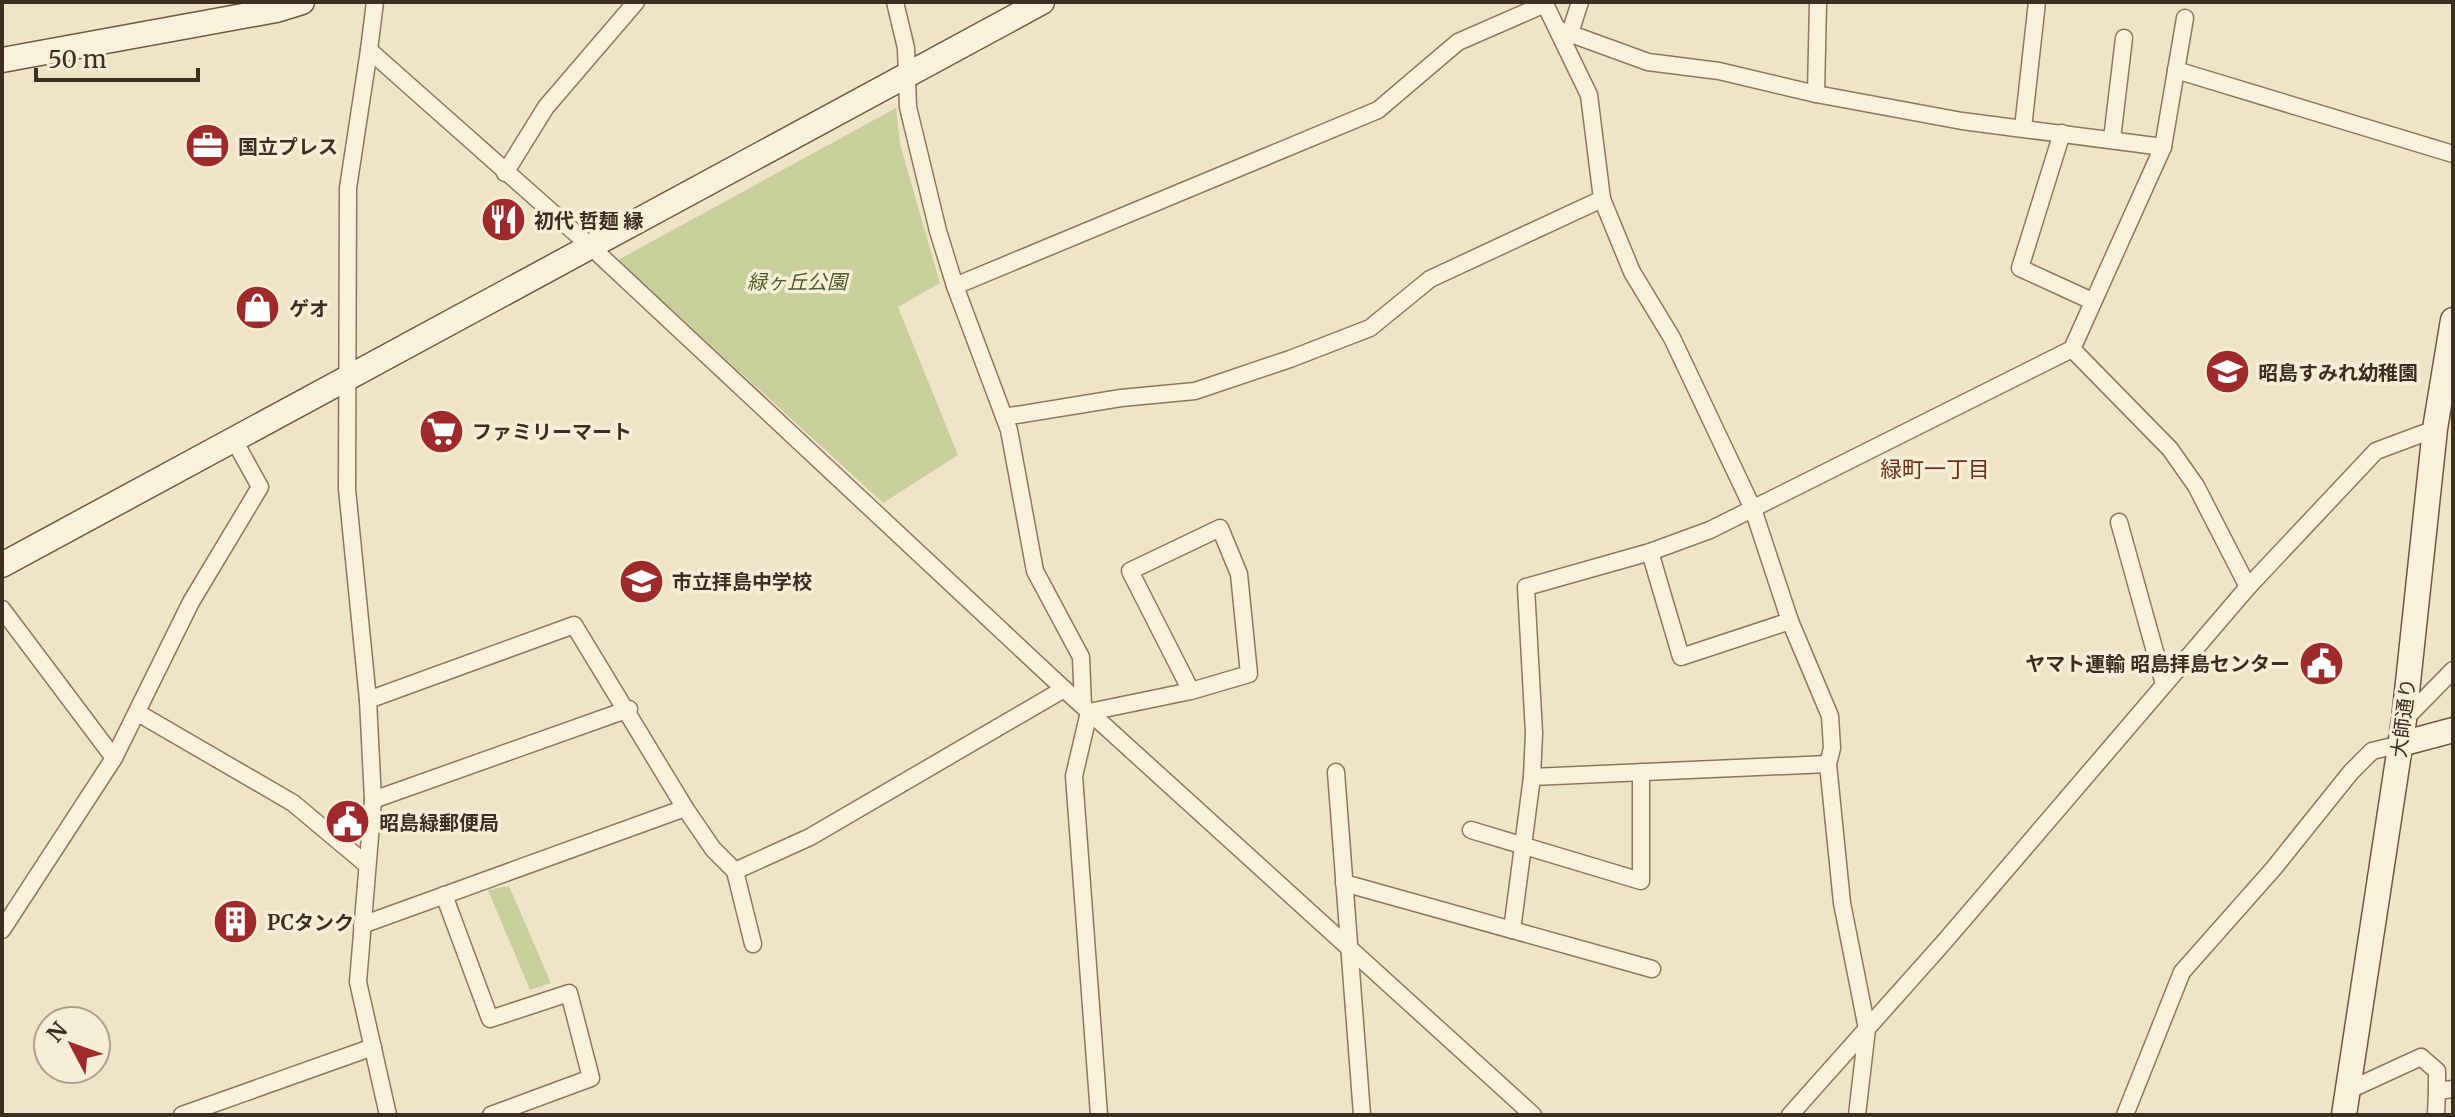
<svg xmlns="http://www.w3.org/2000/svg" width="2455" height="1117" font-family="Merriweather,'Noto Sans JP',serif">
  <style>
    .green { fill: #c9cf9b }
    .lines { fill: none; stroke-linecap: round; stroke-linejoin: round }
    .street-casing { stroke: #8d765c; stroke-width: 19 }
    .secondary-casing { stroke: #6f573f; stroke-width: 27 }
    .street { stroke: #faf1dc; stroke-width: 16 }
    .secondary { stroke: #faf1dc; stroke-width: 24 }
    .labels { text-anchor: middle; dominant-baseline: central; stroke-width: 7; stroke-linejoin: round; paint-order: stroke }
    .poi-label { font-size: 20px; font-weight: bold; fill: #3d2e20; stroke: #f7eed8; text-anchor: start }
    .park-label { font-size: 20px; font-style: italic; fill: #4d5a26; stroke: #f7eed8 }
    .street-label { font-size: 20px; fill: #3d2e20; stroke: #f7eed8 }
    .neighbourhood-label { font-size: 22px; fill: #6b2e1e; stroke: #f7eed8 }
  </style>
  <rect width="100%" height="100%" fill="#f0e4c8"/>
  <g class="green">
    <path d="M896 108 900 144 940 283 898 307 958 455 883 503 618 260Z"/>
    <path d="M509 886 551 983 530 990 488 890Z"/>
  </g>
  <g class="lines">
    <defs>
      <g id="street">
        <path d="M375 2 369 50 590 246 1064 689 1533 1115"/>
        <path d="M895 2 906 48 908 107 938 231 955 286 1009 430 1035 571 1081 657 1083 706"/>
        <path d="M1544 2 1589 95 1602 199 1632 272 1672 338 1753 509 1790 621 1830 716 1832 748 1828 764 1842 903 1867 1029 1857 1115"/>
        <path d="M1560 30 1648 62 1719 71 1816 94 1962 121 2163 147"/>
        <path d="M1570 33 1580 2"/>
        <path d="M369 50 348 188 347 489 368 700 373 800 358 982 388 1115"/>
        <path d="M2176 70 2453 154"/>
        <path d="M1816 94 1818 2"/>
        <path d="M2023 128 2037 2"/>
        <path d="M2062 133 2020 268 2092 301"/>
        <path d="M2112 139 2124 38"/>
        <path d="M505 173 546 107 636 2"/>
        <path d="M955 286 1378 110 1458 42 1545 4"/>
        <path d="M2072 349 2170 449 2196 486 2248 587"/>
        <path d="M1004 417 1121 398 1195 391 1290 359 1370 328 1430 279 1602 199"/>
        <path d="M2119 522 2164 684"/>
        <path d="M1650 552 1681 657 1790 621"/>
        <path d="M2 609 114 758"/>
        <path d="M368 700 574 625 685 808 713 849 735 871 753 944"/>
        <path d="M1089 712 1191 691 1249 674 1239 574 1220 528 1130 571 1191 691"/>
        <path d="M1089 712 1074 776 1099 1115"/>
        <path d="M138 713 293 803 367 865"/>
        <path d="M2404 720 2453 670"/>
        <path d="M1336 772 1362 1115"/>
        <path d="M1532 777 1828 764"/>
        <path d="M373 800 629 709"/>
        <path d="M1471 830 1641 881V772"/>
        <path d="M735 871 810 837 1064 689"/>
        <path d="M1344 883 1652 969"/>
        <path d="M444 895 490 1019 569 993 591 1078 491 1115"/>
        <path d="M362 925 685 808"/>
        <path d="M2 930 114 758 191 602 260 487 234 440"/>
        <path d="M1512 930 1532 777 1534 733 1526 587 1650 552 1710 530 2072 349 2163 147 2185 18"/>
        <path d="M2347 1091 2421 1057 2437 1071V1091L2453 1089"/>
        <path d="M182 1115 373 1047"/>
        <path d="M1790 1115 1945 941 2248 587 2376 451 2435 429"/>
        <path d="M2125 1115 2182 972 2274 868 2351 772 2372 751 2401 744"/>
        <path d="M2436 1115 2437 1091"/>
      </g>
      <g id="secondary">
        <path d="M2 60 276 10 302 2"/>
        <path d="M2 565 1042 2"/>
        <path d="M2401 744 2453 730"/>
        <path d="M2344 1115 2404 720 2435 429 2453 320"/>
      </g>
    </defs>
    <use href="#street" class="street-casing"/>
    <use href="#secondary" class="secondary-casing"/>
    <use href="#street" class="street"/>
    <use href="#secondary" class="secondary"/>
  </g>
  <defs>
    <symbol id="office-disc" viewBox="-11 -11 22 22"><circle r="9.5" fill="#9e2a2b" stroke="#f7eed8"/><path d="M-6-3h4V-5.5h4V-3h4V5H-6ZM-1-4.5V-3h2v-1.5ZM-6 0V1H6V0Z" fill="#fff"/></symbol>
    <symbol id="restaurant-disc" viewBox="-11 -11 22 22"><circle r="9.5" fill="#9e2a2b" stroke="#f7eed8"/><path d="M-5-6h1v4h1v-4h1v4h1v-4h1v5L-1.5 .5V6h-2V.5L-5-1ZM5-6V6H3V1.5H1.5Q1.5-4 5-6Z" fill="#fff"/></symbol>
    <symbol id="shop-disc" viewBox="-11 -11 22 22"><circle r="9.5" fill="#9e2a2b" stroke="#f7eed8"/><path d="M-5-2.5h2.3a2.7 3.5 0 0 1 5.4 0H5L5.5 6h-11ZM-1.5-2.5h3a1.5 2.3 0 0 0-3 0Z" fill="#fff"/></symbol>
    <symbol id="school-disc" viewBox="-11 -11 22 22"><circle r="9.5" fill="#9e2a2b" stroke="#f7eed8"/><path d="M0-5L7-2L0 1L-7-2ZM-4 1L0 2.5L4 1V4Q0 6-4 4Z" fill="#fff"/></symbol>
    <symbol id="supermarket-disc" viewBox="-11 -11 22 22"><circle r="9.5" fill="#9e2a2b" stroke="#f7eed8"/><path d="M-6-5.5h2.5l.6 2H6L4.5 2H-2.5L-4.4-4H-6ZM-1.5 3.2a1.3 1.3 0 1 0 .1 0ZM3 3.2a1.3 1.3 0 1 0 .1 0Z" fill="#fff"/></symbol>
    <symbol id="civic-disc" viewBox="-11 -11 22 22"><circle r="9.5" fill="#9e2a2b" stroke="#f7eed8"/><path d="M-.6-6.5H3V-4.5H.6V-3L4-1V1h2V6H-6V1h2V-1L-.6-3ZM-1.2 2.5V6h2.4V2.5Z" fill="#fff"/></symbol>
    <symbol id="building-disc" viewBox="-11 -11 22 22"><circle r="9.5" fill="#9e2a2b" stroke="#f7eed8"/><path d="M-4-6H4V6H1V3H-1V6H-4ZM-2.5-4.3h1.7v1.8h-1.7ZM.8-4.3h1.7v1.8H.8ZM-2.5-1h1.7V.8h-1.7ZM.8-1h1.7V.8H.8Z" fill="#fff"/></symbol>
  </defs>
  <g fill-rule="evenodd">
    <use href="#office-disc" x="182" y="120" width="51" height="51"/>
    <use href="#restaurant-disc" x="478" y="194" width="51" height="51"/>
    <use href="#shop-disc" x="232" y="282" width="51" height="51"/>
    <use href="#school-disc" x="2202" y="346" width="51" height="51"/>
    <use href="#supermarket-disc" x="416" y="406" width="51" height="51"/>
    <use href="#school-disc" x="616" y="556" width="51" height="51"/>
    <use href="#civic-disc" x="2296" y="638" width="51" height="51"/>
    <use href="#civic-disc" x="322" y="796" width="51" height="51"/>
    <use href="#building-disc" x="210" y="896" width="51" height="51"/>
  </g>
  <g class="labels">
    <g class="poi-label">
      <text x="238" y="146">国立プレス</text>
      <text x="534" y="220">初代 哲麺 縁</text>
      <text x="289" y="308">ゲオ</text>
      <text x="2258" y="372">昭島すみれ幼稚園</text>
      <text x="472" y="431">ファミリーマート</text>
      <text x="672" y="581">市立拝島中学校</text>
      <text x="2290" y="663" text-anchor="end">ヤマト運輸 昭島拝島センター</text>
      <text x="379" y="822">昭島緑郵便局</text>
      <text x="267" y="922">PCタンク</text>
    </g>
    <g class="park-label">
      <text x="797" y="281">緑ヶ丘公園</text>
    </g>
    <g class="street-label">
      <text transform="translate(2403 718) rotate(-83)">大師通り</text>
    </g>
    <g class="neighbourhood-label">
      <text x="1935" y="469">緑町一丁目</text>
    </g>
  </g>
  <rect width="2455" height="1117" fill="none" stroke="#3d2e20" stroke-width="8"/>
  <g transform="translate(72 1045) rotate(311)"><circle r="38" fill="#f7eed8" stroke="#ada18e" stroke-width="2"/>
  <path d="M0-6L14 30L0 20L-14 30Z" fill="#9e2a2b"/>
  <text y="-12" font-size="22" font-weight="bold" text-anchor="middle" fill="#3d2e20">N</text>
  </g>
  <path d="M36 68v12h162v-12" fill="none" stroke="#3d2e20" stroke-width="4"/>
  <text x="48" y="68" font-size="24" fill="#3d2e20" stroke="#f7eed8" stroke-width="6" paint-order="stroke">50 m</text>
</svg>
